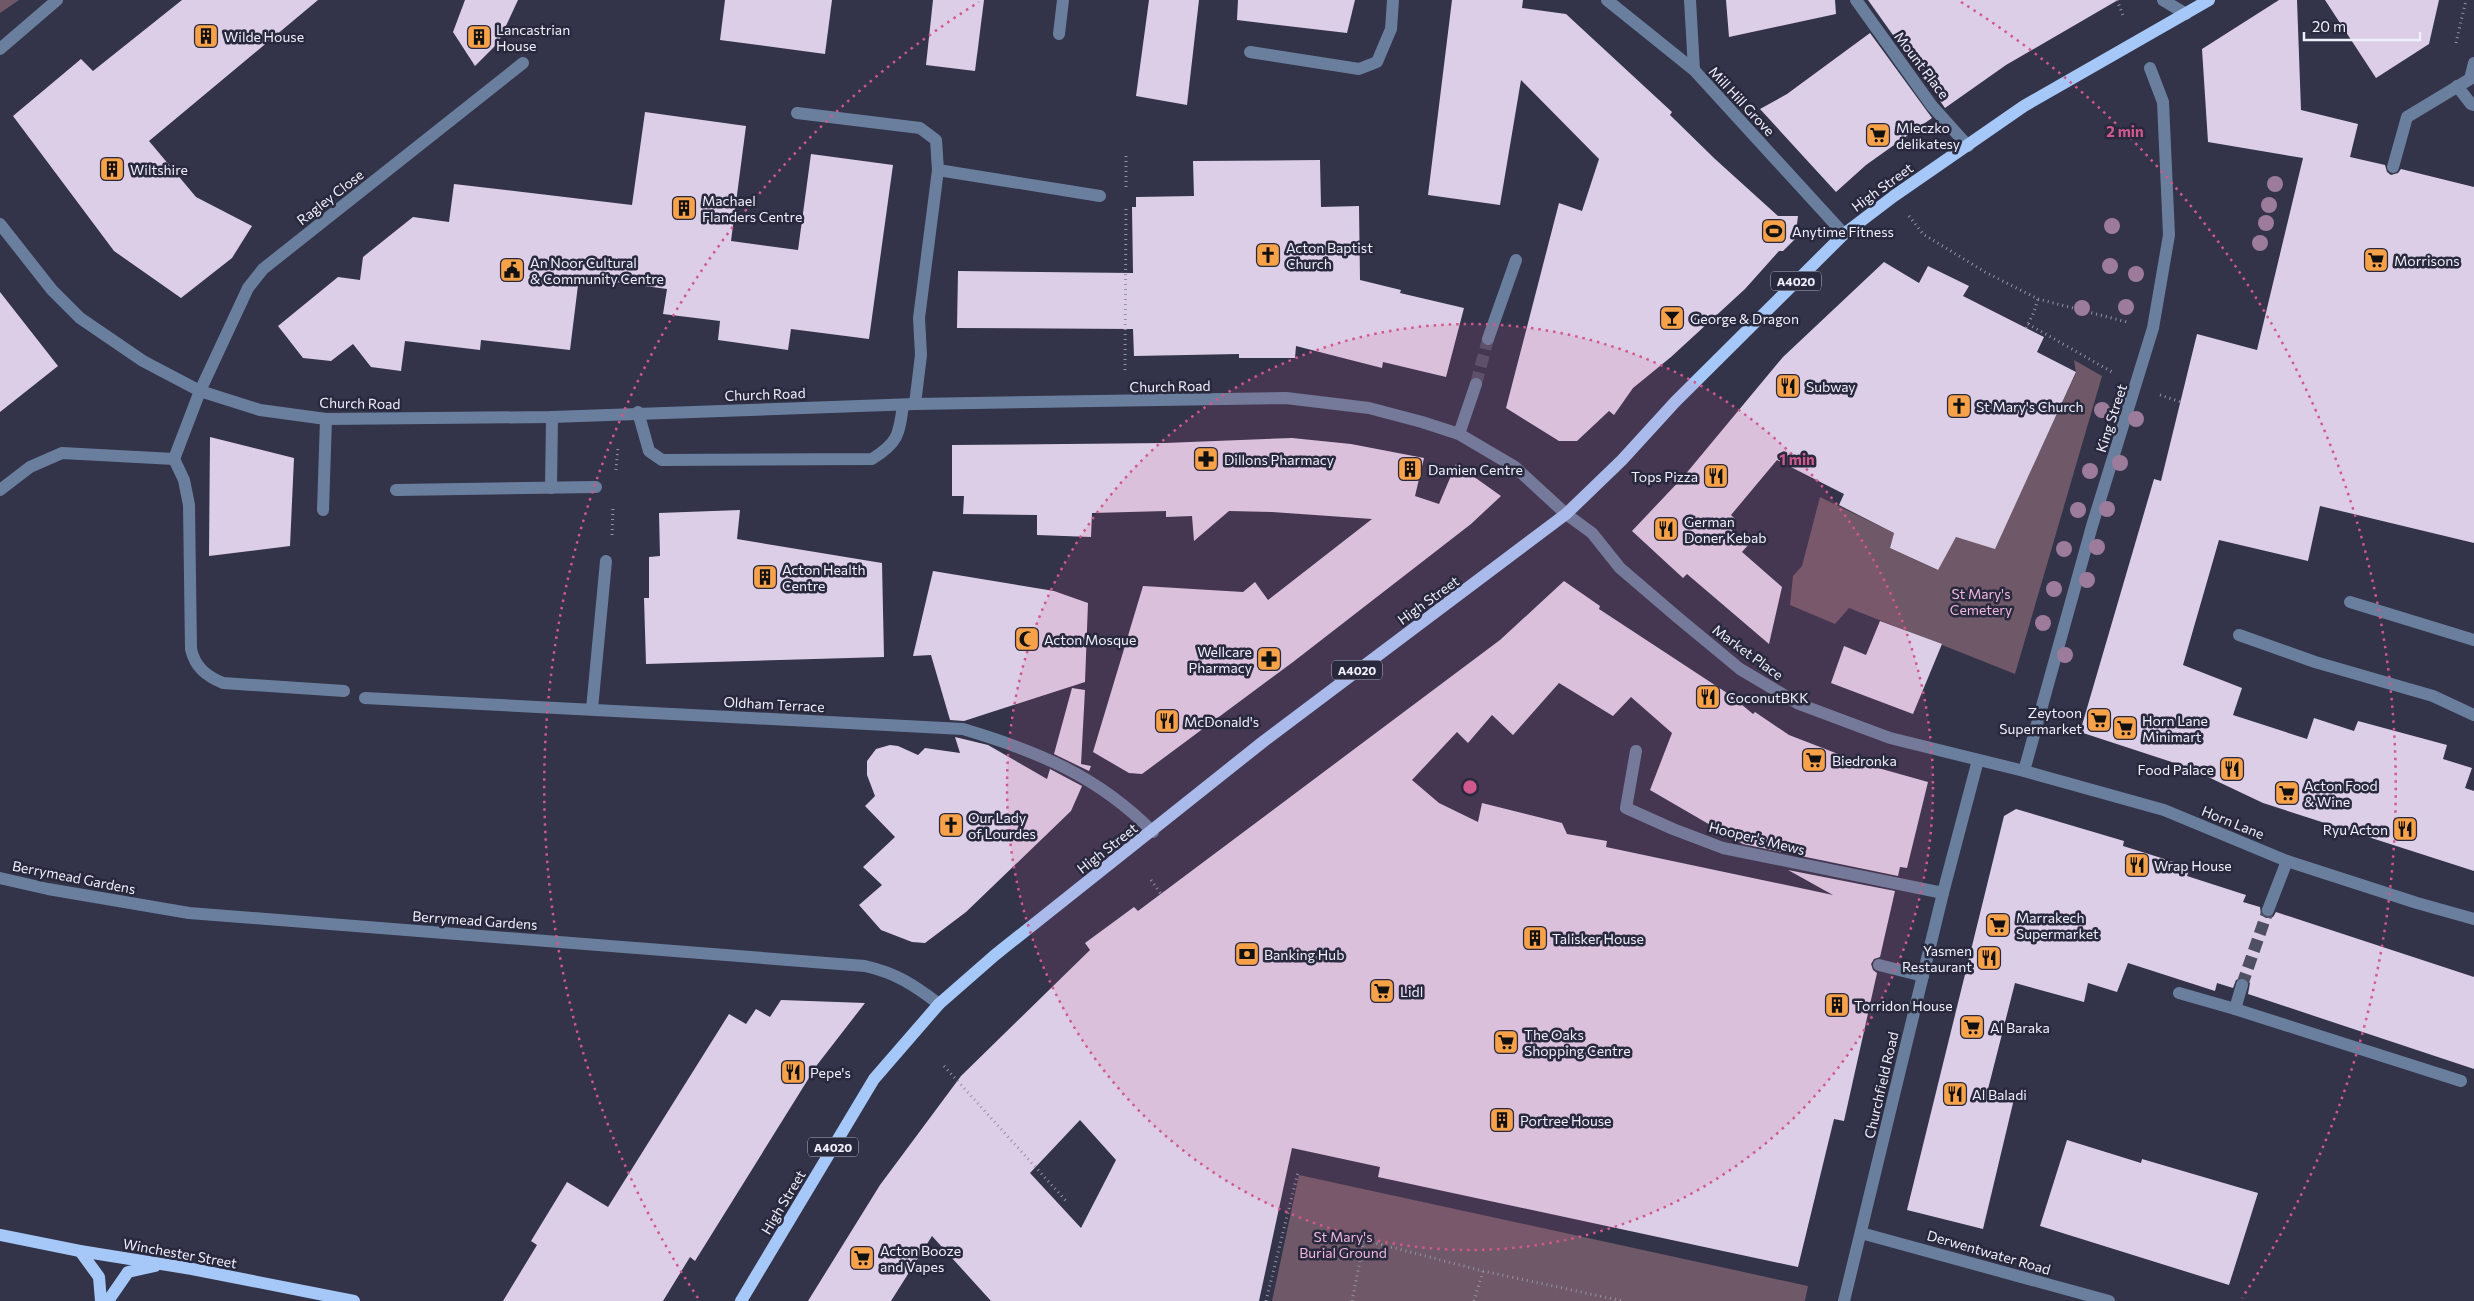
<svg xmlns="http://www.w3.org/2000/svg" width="2474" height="1301" font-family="Commissioner,sans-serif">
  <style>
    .green { fill: #6f5867 }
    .building { fill: #ddcee7; fill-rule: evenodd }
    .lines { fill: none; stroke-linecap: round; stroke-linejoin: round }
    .minor-tunnel { stroke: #4f4f64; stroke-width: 12; stroke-dasharray: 12 6; stroke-linecap: butt }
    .path { stroke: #9393a5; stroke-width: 3; stroke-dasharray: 1 4; stroke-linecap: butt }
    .minor { stroke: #6a7f9d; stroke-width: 12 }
    .major { stroke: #a5c8f8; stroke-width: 12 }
    .tree { fill: #9d7c9b }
    .ring { fill: none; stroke: #d0588c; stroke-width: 2.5; stroke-dasharray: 2.5 5 }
    .labels { text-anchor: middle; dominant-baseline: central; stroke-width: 5; stroke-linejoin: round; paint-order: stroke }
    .shield { fill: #29293e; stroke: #b4b4c4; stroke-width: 1 }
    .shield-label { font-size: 12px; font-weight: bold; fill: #efeffd }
    .poi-label { font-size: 14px; fill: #efeffd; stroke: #29293e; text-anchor: start }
    .street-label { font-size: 14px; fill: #efeffd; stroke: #29293e }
    .park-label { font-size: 14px; fill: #f3b7de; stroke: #29293e }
    .centre { fill: #d0588c; stroke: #29293e; stroke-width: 2.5 }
    .ring-label { font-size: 15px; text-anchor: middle; font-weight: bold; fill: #d0588c; stroke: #29293e; stroke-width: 5; stroke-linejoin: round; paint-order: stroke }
  </style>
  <rect width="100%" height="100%" fill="#333349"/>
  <g class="green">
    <path d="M0 0H19L0 13Z"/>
    <path d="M2074 360 2102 376 2015 674 1849 608 1835 624 1790 605 1793 576 1802 566 1820 497 1894 533 1890 548 1937 570 1956 537 1995 548 2076 373Z"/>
    <path d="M1299 1175 1808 1286 1805 1301H1272Z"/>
  </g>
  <g class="building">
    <path d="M182 0H318L149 141 196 197 252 226 232 258 181 298 114 251 13 116 81 59 93 71Z"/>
    <path d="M465 0H518L498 43 475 66 453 32Z"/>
    <path d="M725 0H832L825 54 720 40Z"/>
    <path d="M933 0H984L975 71 926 65Z"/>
    <path d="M1149 0H1199L1187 105 1136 96Z"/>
    <path d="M1238 0H1355L1347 33 1237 20Z"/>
    <path d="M1452 0H1523L1522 8 1566 14 1672 112 1670 115 1715 159 1778 216H1798L1795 239 1783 251H1779L1745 289 1671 357 1633 388 1614 415 1609 411 1577 441H1559L1506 408 1559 203 1582 211 1599 159 1521 80 1500 205 1428 195Z"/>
    <path d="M1726 0H1835L1836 14 1729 37Z"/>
    <path d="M1868 0H2118L2006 65 1945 108Z"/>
    <path d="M2279 0H2297L2301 110 2358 124 2350 157 2385 165 2387 172 2391 175 2398 173 2401 169 2474 187V543L2320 506 2308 561 2219 540 2183 665 2242 688 2233 715 2307 739 2314 718 2354 731 2358 721 2447 745 2443 759 2472 768 2465 788 2474 791V871L2263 803 2187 767 2080 732 2154 479 2161 481 2197 334 2257 350 2303 158 2208 142 2202 49Z"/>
    <path d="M2325 0H2439L2429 44 2376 78Z"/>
    <path d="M1870 33 1932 118 1866 165 1836 192 1760 109 1787 94Z"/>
    <path d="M645 112 746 126 731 241 798 250 811 154 893 165 869 339 791 329 788 350 718 340 720 321 663 314 667 289 579 277 570 350 481 340 480 350 405 341 401 371 371 367 353 344 331 361 303 358 278 326 338 277 360 280 363 257 413 217 449 222 454 184 632 205Z"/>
    <path d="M1320 160 1321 207 1359 206 1360 280 1401 290 1400 293 1464 308 1446 377 1383 362 1382 368 1296 346 1295 358H1239V354L1134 356 1133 329 957 328 958 271 1133 273 1132 207H1136V197L1194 196 1193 161Z"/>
    <path d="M1884 262 1919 283 1928 266 1969 286 1963 296 2044 337 2037 352 2076 372 1995 549 1956 537 1938 570 1890 548 1894 533 1839 505 1844 494 1777 460 1731 515 1735 519 1728 527 1749 544 1742 552 1782 587 1769 644 1687 574 1683 578 1632 531 1684 476 1783 357Z"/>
    <path d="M0 292 58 366 0 412Z"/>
    <path d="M210 437 294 458 290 546 209 556Z"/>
    <path d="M1292 438 1351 444 1424 458 1415 496 1439 504 1456 464 1501 496 1471 524 1293 662 1142 774 1129 773 1093 752 1143 586 1243 592 1255 582 1268 600 1372 519 1272 512 1229 511 1194 541 1192 516 1166 517V511L1092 513 1091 537 1037 535V515L963 514 964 496H952V445L1165 443Z"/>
    <path d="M740 510 737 539 882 563 884 657 646 664 644 598H649V557L660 556 659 513Z"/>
    <path d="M933 571 1054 591 1088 603 1085 682 964 721 950 720 931 655 913 656Z"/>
    <path d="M1564 581 1600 606 1599 609 1730 695 1753 714 1755 712 1789 735 1864 764 1928 782 1907 868 1900 867 1898 876 1743 844 1650 790 1672 733 1631 697 1613 716 1559 683 1513 735 1492 715 1468 743 1457 732 1412 780 1439 803 1478 822 1482 803 1562 823 1567 834 1607 841 1606 847 1833 895 1788 870 1895 891 1880 957 1874 959 1871 964 1873 970 1877 973 1844 1121 1834 1119 1798 1267 1378 1177 1380 1167 1292 1148 1259 1301H991L932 1236 891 1301H808L880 1185 961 1076 1090 950 1085 943 1134 907 1138 911 1500 640ZM1080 1120 1116 1160 1081 1228 1030 1173Z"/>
    <path d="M1880 621 1942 644 1913 714 1831 683 1844 646 1866 655Z"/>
    <path d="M1072 688 1085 690 1081 764 1091 766 1089 771 1054 754Z"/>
    <path d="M955 737 988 745 1047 779 1050 769 1082 786 1071 811 966 912 925 943 912 942 881 930 859 905 882 885 863 867 895 837 865 806 875 796 867 775V761L876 749 890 745 898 746 918 755 925 748 960 753Z"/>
    <path d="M2016 809 2124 841 2123 846 2190 867 2187 876 2246 895 2243 902 2260 907 2261 915 2266 918 2273 917 2276 912 2474 977V1069L2248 994 2250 983 2244 977 2236 980 2233 988 2217 983 2215 991 2128 963 2117 992 2088 983 2084 1002 2015 983 1987 1093 2014 1099 1983 1229 1907 1210 2004 816Z"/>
    <path d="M781 1000 865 1003 817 1065 695 1261 690 1257 663 1301H503L537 1245 531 1241 567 1182 608 1207 729 1014 746 1024 756 1009 770 1017Z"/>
    <path d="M2067 1140 2141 1163 2142 1159 2258 1193 2229 1285 2040 1226Z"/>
  </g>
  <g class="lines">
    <g class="minor-tunnel">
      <path d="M1476 384 1488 339"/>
      <path d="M2242 985 2268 910"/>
    </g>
    <g class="path">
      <path d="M2117 0 2124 18"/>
      <path d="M2456 43 2466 0"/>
      <path d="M1126 187V152"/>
      <path d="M1909 216 1923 234 1985 272 2038 299 2127 322"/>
      <path d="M2028 324 2112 372"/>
      <path d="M2026 328 2034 312 2038 299"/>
      <path d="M1125 370 1126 206"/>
      <path d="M2160 395 2181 402"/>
      <path d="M616 470 618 447"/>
      <path d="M612 535 613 506"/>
      <path d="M1151 880 1161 894"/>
      <path d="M944 1066 1067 1202"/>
      <path d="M1266 1301 1298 1172"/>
      <path d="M1352 1301 1364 1240 1483 1271 1623 1301"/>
      <path d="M1474 1301 1483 1271"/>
    </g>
    <g class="minor">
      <path d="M1607 0 1694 70 1844 234"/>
      <path d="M1690 0 1694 70"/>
      <path d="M1856 0 1932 106 1968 146"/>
      <path d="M2163 0 2186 14"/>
      <path d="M1059 34 1063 0"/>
      <path d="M0 49 57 0"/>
      <path d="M1250 52 1359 69 1377 62 1391 29 1393 0"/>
      <path d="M2457 86 2471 104 2474 105"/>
      <path d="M797 113 920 128 936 140 938 170 919 318 921 355 915 404"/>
      <path d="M2393 167 2407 117 2470 79 2474 63"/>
      <path d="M938 170 1100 196"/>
      <path d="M0 224 52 290 80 318 143 361 200 391 260 410 326 419 552 417 915 404 1286 398 1369 408 1422 422 1459 434 1515 467 1566 514 1592 533 1620 568 1676 616 1740 669 1799 704 1890 738 2024 771 2164 810 2287 861 2417 903 2474 919"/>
      <path d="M1488 339 1516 260"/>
      <path d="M638 412 649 451 662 460 872 459C898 443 899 435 903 405"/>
      <path d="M1459 434 1476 384"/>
      <path d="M174 459 184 480 189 505 191 649C195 667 206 676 223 683L344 691"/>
      <path d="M551 488 552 417"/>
      <path d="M0 490 30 467 62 453 174 459 200 391 248 288 263 269 523 63"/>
      <path d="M396 490 596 487"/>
      <path d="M323 510 326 419"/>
      <path d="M2350 602 2474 640"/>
      <path d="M2239 635 2315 662 2433 696 2474 715"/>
      <path d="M365 698 963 729C1037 751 1098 776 1153 832"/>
      <path d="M592 709 606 561"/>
      <path d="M1636 751 1626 808 1673 829 1723 848 1943 893"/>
      <path d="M2024 771 2092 526 2153 328 2169 235 2163 102 2150 68"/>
      <path d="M0 878 48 889 189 913 865 966C896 973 914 985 939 1004"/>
      <path d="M2268 910 2287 861"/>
      <path d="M1879 965 1923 976"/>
      <path d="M2179 993 2235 1009 2461 1081"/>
      <path d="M2235 1009 2242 985"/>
      <path d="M1861 1233 2109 1301"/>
      <path d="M1844 1301 1943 893 1978 760"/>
    </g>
    <g class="major">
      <path d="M0 1235 80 1251 192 1269 354 1301"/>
      <path d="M80 1251 99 1277 101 1301"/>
      <path d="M108 1301 128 1272 155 1266"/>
      <path d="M741 1301 874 1079 939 1004 995 955 1264 741 1566 514 1622 460 1675 402 1844 234 1894 196 2024 106 2209 0"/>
    </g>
  </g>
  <g class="tree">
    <circle cx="2275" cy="184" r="8"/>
    <circle cx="2269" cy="205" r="8"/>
    <circle cx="2266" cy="223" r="8"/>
    <circle cx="2112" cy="226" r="8"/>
    <circle cx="2260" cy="243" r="8"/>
    <circle cx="2110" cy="266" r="8"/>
    <circle cx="2136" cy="274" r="8"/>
    <circle cx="2126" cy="307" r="8"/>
    <circle cx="2082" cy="308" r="8"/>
    <circle cx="2102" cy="410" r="8"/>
    <circle cx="2136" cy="419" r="8"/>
    <circle cx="2120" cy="463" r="8"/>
    <circle cx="2090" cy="471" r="8"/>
    <circle cx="2107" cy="509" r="8"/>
    <circle cx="2078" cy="510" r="8"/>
    <circle cx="2097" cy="547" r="8"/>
    <circle cx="2064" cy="549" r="8"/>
    <circle cx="2087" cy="580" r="8"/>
    <circle cx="2054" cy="589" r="8"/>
    <circle cx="2043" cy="623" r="8"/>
    <circle cx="2065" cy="655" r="8"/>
  </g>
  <circle cx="1470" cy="787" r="463" fill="#d0588c" fill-opacity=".12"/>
  <g class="ring">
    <circle cx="1470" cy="787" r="463"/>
    <path d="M698 1298A926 926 0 0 1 979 2M1961 2A926 926 0 0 1 2242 1298"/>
  </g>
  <defs>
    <symbol id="building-square" viewBox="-11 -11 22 22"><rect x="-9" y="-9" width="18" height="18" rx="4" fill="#f7a148" stroke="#29293e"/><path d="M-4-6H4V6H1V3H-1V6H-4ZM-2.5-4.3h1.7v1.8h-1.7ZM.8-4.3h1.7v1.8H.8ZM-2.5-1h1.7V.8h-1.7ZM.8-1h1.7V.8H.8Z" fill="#111"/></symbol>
    <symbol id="supermarket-square" viewBox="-11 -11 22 22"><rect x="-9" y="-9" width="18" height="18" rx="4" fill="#f7a148" stroke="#29293e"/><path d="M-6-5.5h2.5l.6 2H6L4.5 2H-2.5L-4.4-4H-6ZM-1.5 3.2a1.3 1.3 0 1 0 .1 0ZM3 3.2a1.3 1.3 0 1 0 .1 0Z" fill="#111"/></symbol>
    <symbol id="stadium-square" viewBox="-11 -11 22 22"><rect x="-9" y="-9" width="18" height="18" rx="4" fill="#f7a148" stroke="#29293e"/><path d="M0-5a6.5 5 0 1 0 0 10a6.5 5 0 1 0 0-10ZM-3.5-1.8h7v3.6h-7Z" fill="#111"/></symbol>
    <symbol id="church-square" viewBox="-11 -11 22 22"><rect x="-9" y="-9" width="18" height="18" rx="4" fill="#f7a148" stroke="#29293e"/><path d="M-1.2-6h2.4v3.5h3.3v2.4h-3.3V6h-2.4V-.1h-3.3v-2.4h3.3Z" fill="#111"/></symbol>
    <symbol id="civic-square" viewBox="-11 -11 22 22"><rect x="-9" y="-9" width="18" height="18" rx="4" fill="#f7a148" stroke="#29293e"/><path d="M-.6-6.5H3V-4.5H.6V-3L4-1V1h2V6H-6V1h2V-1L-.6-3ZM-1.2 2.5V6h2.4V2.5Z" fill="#111"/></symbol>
    <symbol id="bar-square" viewBox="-11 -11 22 22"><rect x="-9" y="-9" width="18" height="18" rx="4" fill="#f7a148" stroke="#29293e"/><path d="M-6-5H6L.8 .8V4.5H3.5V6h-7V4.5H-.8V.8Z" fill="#111"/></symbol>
    <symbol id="restaurant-square" viewBox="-11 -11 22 22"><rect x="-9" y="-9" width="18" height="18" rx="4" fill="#f7a148" stroke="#29293e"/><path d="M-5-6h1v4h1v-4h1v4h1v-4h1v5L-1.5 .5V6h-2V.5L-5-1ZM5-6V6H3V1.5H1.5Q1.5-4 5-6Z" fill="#111"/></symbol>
    <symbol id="pharmacy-square" viewBox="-11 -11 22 22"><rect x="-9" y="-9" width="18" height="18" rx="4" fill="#f7a148" stroke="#29293e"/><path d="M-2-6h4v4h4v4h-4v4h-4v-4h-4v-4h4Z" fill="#111"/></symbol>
    <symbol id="mosque-square" viewBox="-11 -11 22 22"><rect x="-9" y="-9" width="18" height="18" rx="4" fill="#f7a148" stroke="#29293e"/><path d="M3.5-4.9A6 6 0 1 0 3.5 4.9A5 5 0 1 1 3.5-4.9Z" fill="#111"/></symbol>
    <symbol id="bank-square" viewBox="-11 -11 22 22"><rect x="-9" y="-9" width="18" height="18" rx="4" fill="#f7a148" stroke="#29293e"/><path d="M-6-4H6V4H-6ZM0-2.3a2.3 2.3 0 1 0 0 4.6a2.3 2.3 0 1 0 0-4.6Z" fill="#111"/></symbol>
  </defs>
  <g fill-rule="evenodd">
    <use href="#building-square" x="192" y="22" width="28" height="28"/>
    <use href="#building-square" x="465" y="23" width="28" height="28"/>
    <use href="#supermarket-square" x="1864" y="121" width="28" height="28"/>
    <use href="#building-square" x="98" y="155" width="28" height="28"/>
    <use href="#building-square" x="670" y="194" width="28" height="28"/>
    <use href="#stadium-square" x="1760" y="217" width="28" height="28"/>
    <use href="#church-square" x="1254" y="241" width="28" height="28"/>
    <use href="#supermarket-square" x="2362" y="246" width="28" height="28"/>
    <use href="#civic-square" x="498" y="256" width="28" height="28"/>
    <use href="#bar-square" x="1658" y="304" width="28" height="28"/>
    <use href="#restaurant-square" x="1774" y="372" width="28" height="28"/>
    <use href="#church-square" x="1945" y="392" width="28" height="28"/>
    <use href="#pharmacy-square" x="1192" y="445" width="28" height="28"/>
    <use href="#building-square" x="1396" y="455" width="28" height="28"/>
    <use href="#restaurant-square" x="1702" y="462" width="28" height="28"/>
    <use href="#restaurant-square" x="1652" y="515" width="28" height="28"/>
    <use href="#building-square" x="751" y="563" width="28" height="28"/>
    <use href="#mosque-square" x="1013" y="625" width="28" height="28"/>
    <use href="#pharmacy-square" x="1255" y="645" width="28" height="28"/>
    <use href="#restaurant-square" x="1694" y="683" width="28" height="28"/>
    <use href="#supermarket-square" x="2085" y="706" width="28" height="28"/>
    <use href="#restaurant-square" x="1153" y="707" width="28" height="28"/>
    <use href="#supermarket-square" x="2111" y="714" width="28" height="28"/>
    <use href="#supermarket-square" x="1800" y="746" width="28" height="28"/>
    <use href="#restaurant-square" x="2218" y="755" width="28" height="28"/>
    <use href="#supermarket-square" x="2273" y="779" width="28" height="28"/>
    <use href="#church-square" x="937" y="811" width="28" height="28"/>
    <use href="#restaurant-square" x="2391" y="815" width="28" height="28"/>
    <use href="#restaurant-square" x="2123" y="851" width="28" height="28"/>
    <use href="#supermarket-square" x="1984" y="911" width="28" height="28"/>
    <use href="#building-square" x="1521" y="924" width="28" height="28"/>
    <use href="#bank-square" x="1233" y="940" width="28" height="28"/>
    <use href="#restaurant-square" x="1975" y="944" width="28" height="28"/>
    <use href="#supermarket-square" x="1368" y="977" width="28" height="28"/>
    <use href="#building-square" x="1823" y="991" width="28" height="28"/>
    <use href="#supermarket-square" x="1958" y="1013" width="28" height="28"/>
    <use href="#supermarket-square" x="1492" y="1028" width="28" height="28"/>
    <use href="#restaurant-square" x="779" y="1058" width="28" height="28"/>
    <use href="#restaurant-square" x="1941" y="1080" width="28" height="28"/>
    <use href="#building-square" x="1488" y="1106" width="28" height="28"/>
    <use href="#supermarket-square" x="848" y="1244" width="28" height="28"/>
  </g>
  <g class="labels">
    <g class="shield">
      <rect x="1771" y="271.5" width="50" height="19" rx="4"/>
      <rect x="1332" y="660.5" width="50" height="19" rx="4"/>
      <rect x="808" y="1137.5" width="50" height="19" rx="4"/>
    </g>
    <g class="shield-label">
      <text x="1796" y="281">A4020</text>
      <text x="1357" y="670">A4020</text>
      <text x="833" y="1147">A4020</text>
    </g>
    <g class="poi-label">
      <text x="496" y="29">Lancastrian<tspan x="496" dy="16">House</tspan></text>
      <text x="224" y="36">Wilde House</text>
      <text x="1896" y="127">Mleczko<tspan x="1896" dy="16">delikatesy</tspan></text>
      <text x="130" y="169">Wiltshire</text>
      <text x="702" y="200">Machael<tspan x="702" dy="16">Flanders Centre</tspan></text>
      <text x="1792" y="231">Anytime Fitness</text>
      <text x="1286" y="247">Acton Baptist<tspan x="1286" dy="16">Church</tspan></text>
      <text x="2394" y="260">Morrisons</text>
      <text x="530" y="262">An Noor Cultural<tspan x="530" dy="16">&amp; Community Centre</tspan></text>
      <text x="1690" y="318">George &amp; Dragon</text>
      <text x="1806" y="386">Subway</text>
      <text x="1976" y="406">St Mary's Church</text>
      <text x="1224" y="459">Dillons Pharmacy</text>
      <text x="1428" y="469">Damien Centre</text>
      <text x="1698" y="476" text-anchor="end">Tops Pizza</text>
      <text x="1684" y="521">German<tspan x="1684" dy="16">Doner Kebab</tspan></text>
      <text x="782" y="569">Acton Health<tspan x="782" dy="16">Centre</tspan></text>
      <text x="1044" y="639">Acton Mosque</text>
      <text x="1252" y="651" text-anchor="end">Wellcare<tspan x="1252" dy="16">Pharmacy</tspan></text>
      <text x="1726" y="697">CoconutBKK</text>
      <text x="2082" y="712" text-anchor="end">Zeytoon<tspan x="2082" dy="16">Supermarket</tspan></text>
      <text x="2142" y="720">Horn Lane<tspan x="2142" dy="16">Minimart</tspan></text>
      <text x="1184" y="721">McDonald's</text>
      <text x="1832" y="760">Biedronka</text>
      <text x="2214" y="769" text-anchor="end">Food Palace</text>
      <text x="2304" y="785">Acton Food<tspan x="2304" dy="16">&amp; Wine</tspan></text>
      <text x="968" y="817">Our Lady<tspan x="968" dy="16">of Lourdes</tspan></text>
      <text x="2388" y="829" text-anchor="end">Ryu Acton</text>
      <text x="2154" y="865">Wrap House</text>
      <text x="2016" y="917">Marrakech<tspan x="2016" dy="16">Supermarket</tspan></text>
      <text x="1552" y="938">Talisker House</text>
      <text x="1972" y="950" text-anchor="end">Yasmen<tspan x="1972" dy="16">Restaurant</tspan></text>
      <text x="1264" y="954">Banking Hub</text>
      <text x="1400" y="991">Lidl</text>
      <text x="1854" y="1005">Torridon House</text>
      <text x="1990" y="1027">Al Baraka</text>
      <text x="1524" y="1034">The Oaks<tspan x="1524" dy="16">Shopping Centre</tspan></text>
      <text x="810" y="1072">Pepe's</text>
      <text x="1972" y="1094">Al Baladi</text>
      <text x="1520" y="1120">Portree House</text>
      <text x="880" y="1250">Acton Booze<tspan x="880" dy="16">and Vapes</tspan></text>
    </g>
    <g class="street-label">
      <text transform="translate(1922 65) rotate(53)">Mount Place</text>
      <text transform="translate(1742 101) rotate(47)">Mill Hill Grove</text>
      <text transform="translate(1882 187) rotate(-36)">High Street</text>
      <text transform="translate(330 197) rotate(-38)">Ragley Close</text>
      <text transform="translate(1170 386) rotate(-1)">Church Road</text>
      <text transform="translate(765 394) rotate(-2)">Church Road</text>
      <text transform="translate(360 403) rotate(1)">Church Road</text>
      <text transform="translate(2111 418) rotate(-72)">King Street</text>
      <text transform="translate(1428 600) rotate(-36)">High Street</text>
      <text transform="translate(1748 652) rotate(36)">Market Place</text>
      <text transform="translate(774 704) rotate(3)">Oldham Terrace</text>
      <text transform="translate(2233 822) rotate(22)">Horn Lane</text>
      <text transform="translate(1757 838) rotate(14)">Hooper's Mews</text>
      <text transform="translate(1107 848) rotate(-38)">High Street</text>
      <text transform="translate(74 877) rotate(11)">Berrymead Gardens</text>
      <text transform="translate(475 920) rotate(4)">Berrymead Gardens</text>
      <text transform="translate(1881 1085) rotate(-77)">Churchfield Road</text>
      <text transform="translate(783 1202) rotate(-59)">High Street</text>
      <text transform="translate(1989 1252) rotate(16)">Derwentwater Road</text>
      <text transform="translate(180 1253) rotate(10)">Winchester Street</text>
    </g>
    <g class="park-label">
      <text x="1981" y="593">St Mary's<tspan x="1981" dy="16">Cemetery</tspan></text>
      <text x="1343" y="1236">St Mary's<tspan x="1343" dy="16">Burial Ground</tspan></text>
    </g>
  </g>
  <circle cx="1470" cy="787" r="8" class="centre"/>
  <g class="ring-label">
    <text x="2125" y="137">2 min</text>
    <text x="1797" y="465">1 min</text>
  </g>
  <path d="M2304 32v8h116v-8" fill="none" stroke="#efeffd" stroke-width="2.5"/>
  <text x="2312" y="32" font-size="15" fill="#efeffd" stroke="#29293e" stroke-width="4" paint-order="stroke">20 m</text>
</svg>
